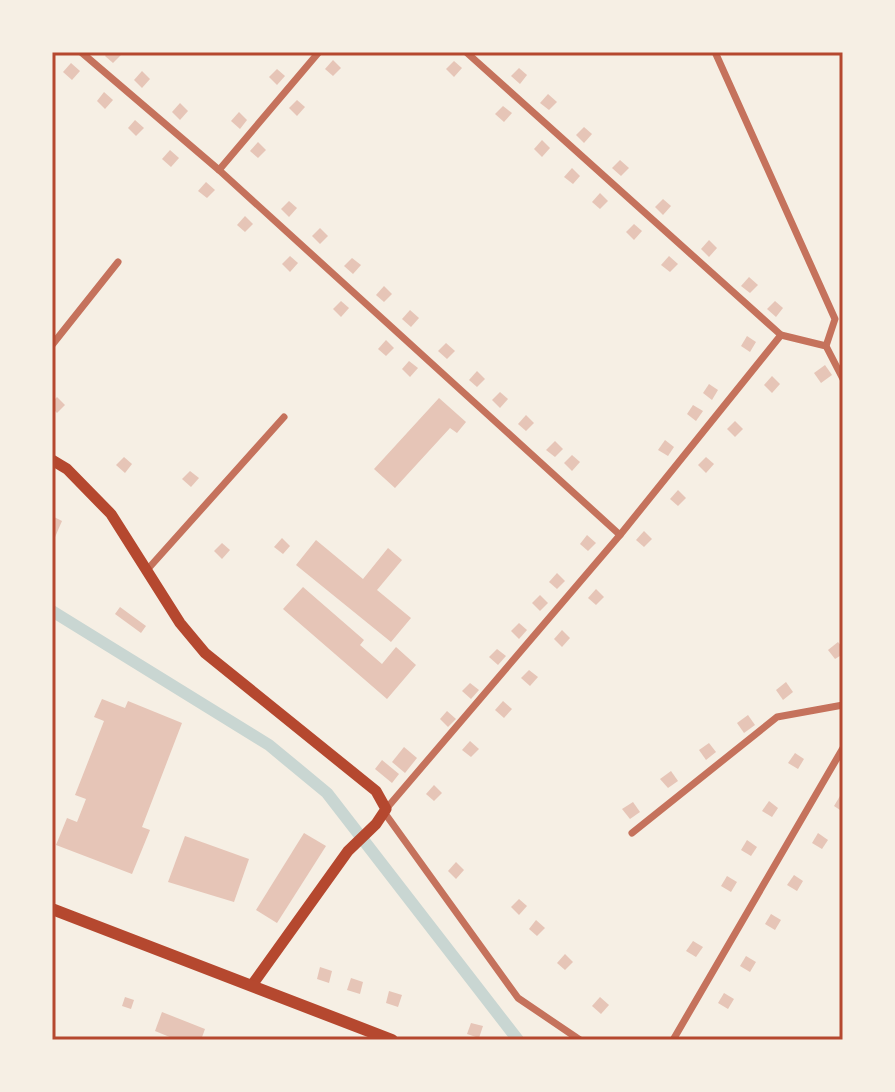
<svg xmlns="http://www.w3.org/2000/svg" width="895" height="1092" font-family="Mulish,sans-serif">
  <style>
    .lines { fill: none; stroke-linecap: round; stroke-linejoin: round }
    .canal { stroke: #c9d6d2; stroke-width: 12 }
    .building { fill: #e6c5b7 }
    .minor { stroke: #c5725c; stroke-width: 7 }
    .secondary { stroke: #b5482f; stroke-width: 11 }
    .primary { stroke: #b5482f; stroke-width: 12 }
    .neatline { fill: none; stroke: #b5482f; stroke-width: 3 }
  </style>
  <rect width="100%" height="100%" fill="#f6efe4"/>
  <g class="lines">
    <path class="canal" d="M52 611 269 745 327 793 518 1040"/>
  </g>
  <g class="building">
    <path d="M108 52H118L121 55 113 63 105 56Z"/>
    <path d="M333 60 341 68 333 76 325 69Z"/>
    <path d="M454 61 462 68 454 77 446 69Z"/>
    <path d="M71 63 80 71 72 80 63 72Z"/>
    <path d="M519 68 527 75 520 84 511 76Z"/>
    <path d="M277 69 285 76 277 85 269 77Z"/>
    <path d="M142 71 150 79 142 88 134 80Z"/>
    <path d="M104 92 113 100 105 109 97 101Z"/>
    <path d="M548 94 557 102 549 110 540 103Z"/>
    <path d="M297 100 305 107 297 116 289 108Z"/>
    <path d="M180 103 188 111 180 120 172 112Z"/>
    <path d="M503 106 512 113 504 122 495 114Z"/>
    <path d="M239 112 247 120 240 129 231 121Z"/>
    <path d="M135 120 144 128 136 136 128 128Z"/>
    <path d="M584 127 592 134 584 143 576 135Z"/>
    <path d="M542 140 550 148 542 157 534 149Z"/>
    <path d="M258 142 266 150 258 158 250 151Z"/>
    <path d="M170 150 179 158 171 167 162 159Z"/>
    <path d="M620 160 629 168 621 176 612 168Z"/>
    <path d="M572 168 580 176 573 184 564 177Z"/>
    <path d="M206 182 215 190 207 198 198 191Z"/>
    <path d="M600 193 608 201 600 209 592 202Z"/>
    <path d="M663 199 671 206 663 215 655 207Z"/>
    <path d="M289 201 297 208 289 217 281 209Z"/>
    <path d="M245 216 253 224 245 232 237 225Z"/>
    <path d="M634 224 642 231 634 240 626 232Z"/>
    <path d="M320 228 328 236 320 244 312 236Z"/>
    <path d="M709 240 717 248 709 257 701 249Z"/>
    <path d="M290 256 298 263 290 272 282 264Z"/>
    <path d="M669 256 678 264 670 272 661 265Z"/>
    <path d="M352 258 361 265 353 274 344 266Z"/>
    <path d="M749 277 758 285 750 293 741 286Z"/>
    <path d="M384 286 392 294 384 302 376 295Z"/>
    <path d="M341 301 349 308 341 317 333 309Z"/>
    <path d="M775 301 783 308 776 317 767 309Z"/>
    <path d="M410 310 419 318 411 327 402 319Z"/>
    <path d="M747 336 756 342 750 352 741 346Z"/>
    <path d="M386 340 394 348 386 356 378 349Z"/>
    <path d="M446 343 455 351 447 359 438 351Z"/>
    <path d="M409 361 418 368 410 377 402 369Z"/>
    <path d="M825 365 832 375 821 383 814 373Z"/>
    <path d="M477 371 485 379 477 387 469 380Z"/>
    <path d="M772 376 780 384 772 393 764 385Z"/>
    <path d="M709 384 718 390 712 400 703 393Z"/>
    <path d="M500 392 508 399 500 408 492 400Z"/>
    <path d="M57 397 65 405 57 413 52 408V402Z"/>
    <path d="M439 398 466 422 457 433 450 428 395 488 374 469Z"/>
    <path d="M693 405 703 411 696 421 687 414Z"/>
    <path d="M526 415 534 423 526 431 518 424Z"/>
    <path d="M735 421 743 429 735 437 727 429Z"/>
    <path d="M665 440 674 447 668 456 658 450Z"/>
    <path d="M555 441 563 449 555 457 546 450Z"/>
    <path d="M572 455 580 462 572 471 564 463Z"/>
    <path d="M124 457 132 464 125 473 116 465Z"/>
    <path d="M706 457 714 464 706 473 698 465Z"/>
    <path d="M190 471 199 478 191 487 182 479Z"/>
    <path d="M678 490 686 498 678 506 670 499Z"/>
    <path d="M52 516 62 521 52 544Z"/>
    <path d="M644 531 652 539 644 547 636 540Z"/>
    <path d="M587 535 596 543 588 551 580 544Z"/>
    <path d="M282 538 290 546 283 554 274 547Z"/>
    <path d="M316 540 363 579 388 548 402 560 377 590 411 618 391 642 296 565Z"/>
    <path d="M222 543 230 550 222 559 214 551Z"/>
    <path d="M557 573 565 581 557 589 549 582Z"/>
    <path d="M303 587 364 640 360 645 382 664 396 647 416 665 387 699 283 609Z"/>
    <path d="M596 589 604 597 596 605 588 598Z"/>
    <path d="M540 595 548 603 540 611 532 603Z"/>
    <path d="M120 607 146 626 141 633 115 614Z"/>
    <path d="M519 623 527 630 519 639 511 631Z"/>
    <path d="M562 630 570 638 562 647 554 639Z"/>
    <path d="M838 642 843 648V654L835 659 828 650Z"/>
    <path d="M497 649 506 656 498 665 489 657Z"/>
    <path d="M529 670 538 677 530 686 521 678Z"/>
    <path d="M786 682 793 692 783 700 776 690Z"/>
    <path d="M470 683 479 690 471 699 462 691Z"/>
    <path d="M102 699 125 708 128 701 182 723 142 827 150 830 132 874 56 845 67 818 77 822 86 799 75 795 104 721 94 717Z"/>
    <path d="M503 701 512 709 504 718 495 710Z"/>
    <path d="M447 711 456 719 448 727 440 719Z"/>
    <path d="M748 715 755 725 744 733 737 723Z"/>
    <path d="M470 741 479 749 471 757 462 750Z"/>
    <path d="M709 743 716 752 706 760 699 750Z"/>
    <path d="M404 747 417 758 405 773 392 762Z"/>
    <path d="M795 753 804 759 798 769 788 763Z"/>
    <path d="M382 760 399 774 392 783 375 769Z"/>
    <path d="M671 771 678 781 668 788 660 779Z"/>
    <path d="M434 785 442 793 434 801 426 794Z"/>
    <path d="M840 796 843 798V812L834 806Z"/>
    <path d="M769 801 778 808 772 817 762 811Z"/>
    <path d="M633 802 640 812 630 819 622 809Z"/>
    <path d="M304 833 326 846 277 923 256 910Z"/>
    <path d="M818 833 828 840 822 849 812 843Z"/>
    <path d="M185 836 249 859 234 902 168 882Z"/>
    <path d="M747 840 757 847 751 856 741 850Z"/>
    <path d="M456 862 464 870 456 879 448 871Z"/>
    <path d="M794 875 803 881 797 891 787 885Z"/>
    <path d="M727 876 737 882 731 892 721 886Z"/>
    <path d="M519 899 527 906 519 915 511 907Z"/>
    <path d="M771 914 781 920 775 930 765 924Z"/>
    <path d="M536 920 545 928 537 936 529 929Z"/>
    <path d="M693 941 703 947 696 957 686 951Z"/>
    <path d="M565 954 573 962 565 970 557 963Z"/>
    <path d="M746 956 756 962 750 972 740 966Z"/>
    <path d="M320 967 332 971 329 983 317 979Z"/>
    <path d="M351 978 363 982 360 994 347 990Z"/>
    <path d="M389 991 402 995 398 1007 386 1003Z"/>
    <path d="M724 993 734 999 728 1009 718 1003Z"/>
    <path d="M125 997 134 1000 131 1009 122 1006Z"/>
    <path d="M600 997 609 1005 601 1014 592 1006Z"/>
    <path d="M162 1012 205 1029 201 1040H177L155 1031Z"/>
    <path d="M471 1023 483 1026 479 1038 467 1034Z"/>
  </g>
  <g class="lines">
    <g class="minor">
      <path d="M81 52 219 170 620 535"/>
      <path d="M466 52 781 335 826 346 843 379"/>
      <path d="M715 52 835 319 826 346"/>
      <path d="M219 170 319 52"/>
      <path d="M52 345 118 262"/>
      <path d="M147 570 284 417"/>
      <path d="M386 809 620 535 781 335"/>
      <path d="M384 812 518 998 580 1040"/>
      <path d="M632 833 777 717 843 705"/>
      <path d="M673 1040 843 748"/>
    </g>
    <path class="secondary" d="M52 460 67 469 111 514 180 623 205 653 376 791 386 809 376 824 348 851 252 985"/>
    <path class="primary" d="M52 909 392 1040"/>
  </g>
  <rect width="895" height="1092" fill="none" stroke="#f6efe4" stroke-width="108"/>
  <rect x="54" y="54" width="787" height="984" class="neatline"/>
</svg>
